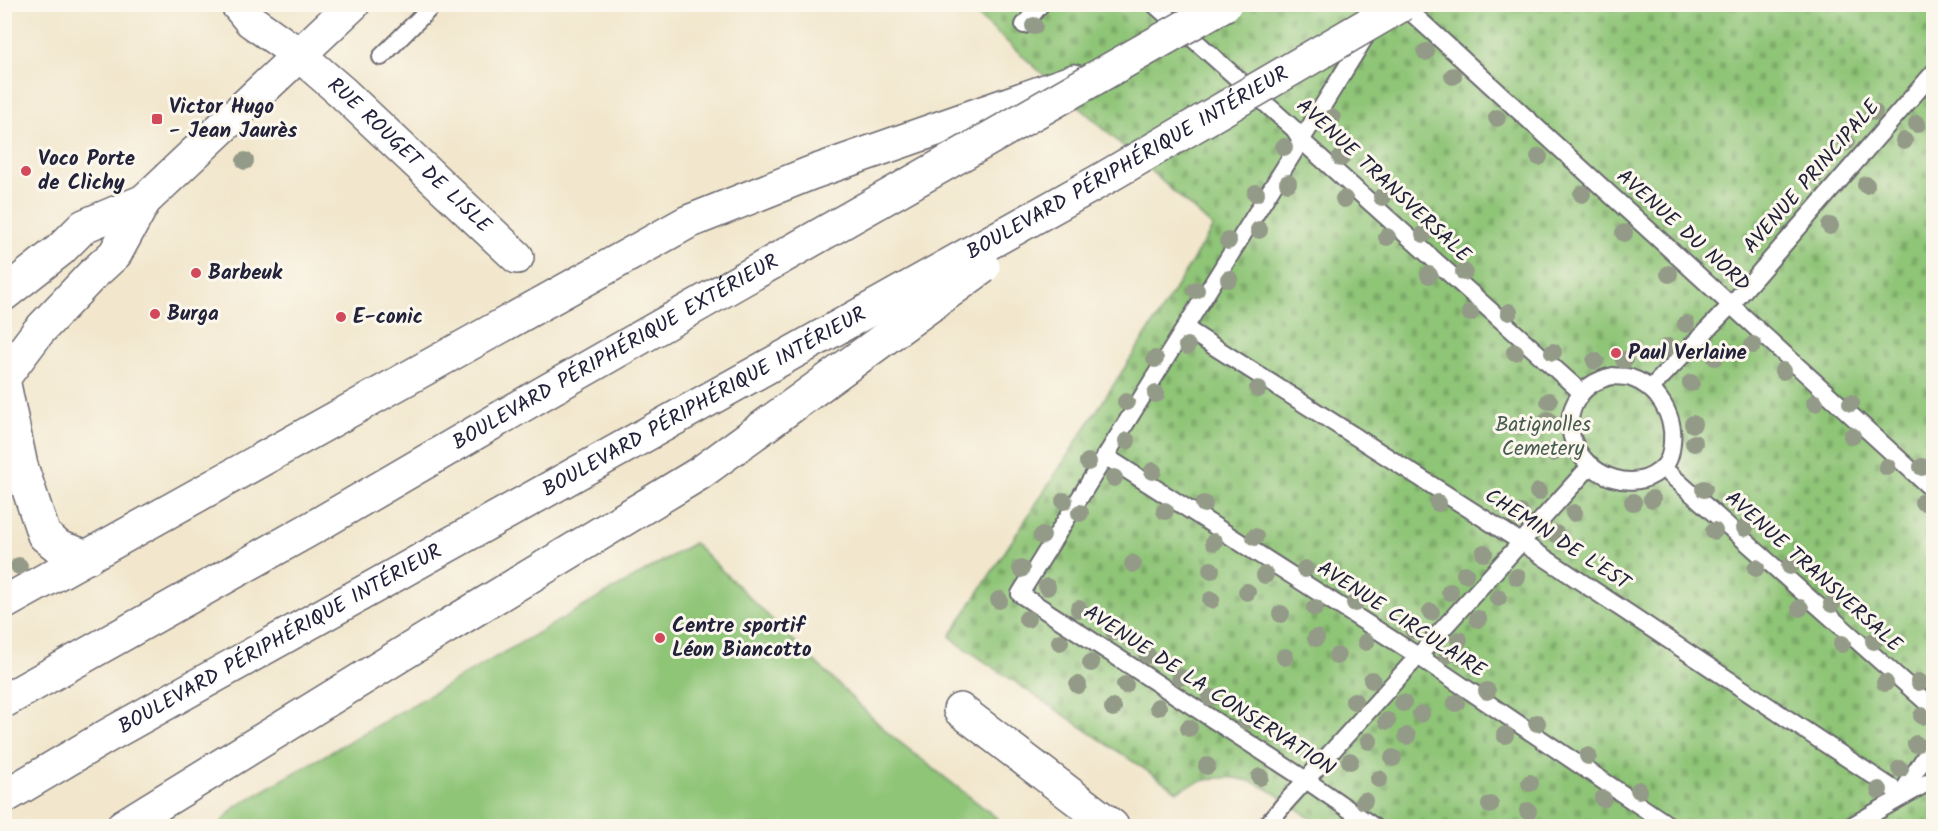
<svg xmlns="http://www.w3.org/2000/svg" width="1938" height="831" font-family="Kalam,sans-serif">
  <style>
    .green { fill: #8fc577; stroke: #587459; stroke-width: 1.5 }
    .cemetery { fill: url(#cemetery-stones); stroke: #587459; stroke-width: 1.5 }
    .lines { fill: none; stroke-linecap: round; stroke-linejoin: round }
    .lane-casing { stroke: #6b676e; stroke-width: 20 }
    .street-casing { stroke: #6b676e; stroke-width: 36 }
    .secondary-casing { stroke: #6b676e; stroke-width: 36 }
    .primary-casing { stroke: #6b676e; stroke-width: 36 }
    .highway-casing { stroke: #6b676e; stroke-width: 36 }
    .lane { stroke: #fff; stroke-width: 16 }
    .street { stroke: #fff; stroke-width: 33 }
    .secondary { stroke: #fff; stroke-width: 33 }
    .primary { stroke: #fff; stroke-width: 33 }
    .highway { stroke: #fff; stroke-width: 33 }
    .highway-bridge-casing { stroke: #6b676e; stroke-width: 36; stroke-linecap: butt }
    .highway-bridge { stroke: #fff; stroke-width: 33 }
    .tree { fill: #949a88 }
    .poi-dot { fill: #d1495b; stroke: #fbf7ec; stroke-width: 2 }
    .labels { text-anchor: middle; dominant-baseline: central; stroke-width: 6; stroke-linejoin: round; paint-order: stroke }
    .poi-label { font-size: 21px; font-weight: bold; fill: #22223b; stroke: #fbf7ec; text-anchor: start }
    .street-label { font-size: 21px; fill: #22223b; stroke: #fbf7ec }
    .park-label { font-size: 21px; fill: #485b50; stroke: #fbf7ec }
  </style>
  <defs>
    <pattern id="cemetery-stones" width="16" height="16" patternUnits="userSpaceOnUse" patternTransform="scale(1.5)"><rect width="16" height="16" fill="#8fc577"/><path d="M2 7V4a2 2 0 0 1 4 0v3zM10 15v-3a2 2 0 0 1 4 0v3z" fill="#7ba968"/></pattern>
  </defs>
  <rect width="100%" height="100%" fill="#fbf7ec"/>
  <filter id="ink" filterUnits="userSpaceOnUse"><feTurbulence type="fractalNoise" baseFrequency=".0167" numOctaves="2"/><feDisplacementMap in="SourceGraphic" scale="12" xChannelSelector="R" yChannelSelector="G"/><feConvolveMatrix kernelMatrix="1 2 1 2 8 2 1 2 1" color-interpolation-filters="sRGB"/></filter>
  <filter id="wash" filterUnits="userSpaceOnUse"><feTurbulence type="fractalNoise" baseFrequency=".008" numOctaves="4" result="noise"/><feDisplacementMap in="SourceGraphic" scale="24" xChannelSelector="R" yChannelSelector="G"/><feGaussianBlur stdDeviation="1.35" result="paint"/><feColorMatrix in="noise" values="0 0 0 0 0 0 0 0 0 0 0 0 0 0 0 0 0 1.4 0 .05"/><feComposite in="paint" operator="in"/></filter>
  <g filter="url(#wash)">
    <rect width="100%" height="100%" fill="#f2e7cd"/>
    <path class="green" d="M694 543 888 733 1007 826H218L235 807Z"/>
    <path class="cemetery" d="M966 5H1933V826H1321C1269 789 1242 759 1177 791L960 645 950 636 1159 315 1213 227Z"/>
  </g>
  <g filter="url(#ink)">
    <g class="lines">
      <defs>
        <g id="lane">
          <path d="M1154 4 1294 129 1302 141 1581 392"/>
          <path d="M1402 4 1934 491"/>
          <path d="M1024 25 1041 4"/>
          <path d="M1369 31 1020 594 1306 780 1373 826"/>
          <path d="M381 57 434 4"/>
          <path d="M1185 328 1521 542 1901 794"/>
          <path d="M1613 376C1618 377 1626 376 1631 378 1658 387 1675 416 1672 443 1671 454 1669 464 1659 471 1633 492 1592 477 1577 449 1559 416 1578 383 1613 376Z"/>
          <path d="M1650 389 1731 305 1934 72"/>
          <path d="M1105 456 1418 656 1670 826"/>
          <path d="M1663 468 1934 709"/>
          <path d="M1899 797 1934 743"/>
          <path d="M1266 826 1286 802 1591 465"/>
          <path d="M1851 826 1934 779"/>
        </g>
        <g id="street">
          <path id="s1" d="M237 4 251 21 298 54 342 92 517 257"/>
          <path d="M960 710 1112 826"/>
        </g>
        <g id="secondary">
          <path d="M4 294 60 250 84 226 144 201"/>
          <path d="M4 377 38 332 91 276 115 254 144 201 353 4"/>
        </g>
        <path id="primary" d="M4 384 21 466 44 535 60 548 88 557"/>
        <g id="highway">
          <path d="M4 603 688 222 811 173 1074 81"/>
          <path d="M123 826 446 627"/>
        </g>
      </defs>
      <use href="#lane" class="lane-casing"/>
      <use href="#street" class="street-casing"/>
      <use href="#secondary" class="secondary-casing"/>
      <use href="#primary" class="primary-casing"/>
      <use href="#highway" class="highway-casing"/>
      <use href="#lane" class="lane"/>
      <use href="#street" class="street"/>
      <use href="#secondary" class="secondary"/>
      <use href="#primary" class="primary"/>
      <use href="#highway" class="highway"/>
      <defs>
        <g id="highway-bridge">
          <path d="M446 627 700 473 983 267"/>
          <path id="s2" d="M4 701 314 527 540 395 1225 4"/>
          <path id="s3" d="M4 797 107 736 1103 179 1403 4"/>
        </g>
      </defs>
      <use href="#highway-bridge" class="highway-bridge-casing"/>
      <use href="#highway-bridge" class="highway-bridge"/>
    </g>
    <g class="tree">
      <circle cx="1034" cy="26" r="9"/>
      <circle cx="1426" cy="52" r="9"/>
      <circle cx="1453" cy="76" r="9"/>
      <circle cx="1874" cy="112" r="9"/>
      <circle cx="1332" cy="118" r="9"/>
      <circle cx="1497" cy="118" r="9"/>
      <circle cx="1917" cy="124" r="9"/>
      <circle cx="1904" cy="141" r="9"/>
      <circle cx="1846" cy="142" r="9"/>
      <circle cx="1284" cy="147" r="9"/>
      <circle cx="1539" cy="157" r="9"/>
      <circle cx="1341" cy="158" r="9"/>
      <circle cx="245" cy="161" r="9"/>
      <circle cx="1815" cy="175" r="9"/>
      <circle cx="1288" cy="183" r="9"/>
      <circle cx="1866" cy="185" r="9"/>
      <circle cx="1256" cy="193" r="9"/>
      <circle cx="1582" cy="194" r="9"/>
      <circle cx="1382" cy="197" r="9"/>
      <circle cx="1344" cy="199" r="9"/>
      <circle cx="1830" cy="226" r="9"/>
      <circle cx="1259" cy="230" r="9"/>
      <circle cx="1624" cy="233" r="9"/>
      <circle cx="1424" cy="234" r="9"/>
      <circle cx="1387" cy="237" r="9"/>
      <circle cx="1228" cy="241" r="9"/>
      <circle cx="1464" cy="272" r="9"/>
      <circle cx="1669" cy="274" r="9"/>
      <circle cx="1429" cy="275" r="9"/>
      <circle cx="1229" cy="279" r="9"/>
      <circle cx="1196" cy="290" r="9"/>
      <circle cx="1509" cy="312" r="9"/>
      <circle cx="1470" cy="313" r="9"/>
      <circle cx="1686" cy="324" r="9"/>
      <circle cx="1753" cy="345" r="9"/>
      <circle cx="1187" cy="346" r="9"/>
      <circle cx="1668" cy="347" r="9"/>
      <circle cx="1515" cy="352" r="9"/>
      <circle cx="1553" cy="352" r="9"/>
      <circle cx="1715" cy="357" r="9"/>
      <circle cx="1155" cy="359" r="9"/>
      <circle cx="1624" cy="360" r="9"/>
      <circle cx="1595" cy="361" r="9"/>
      <circle cx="1783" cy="371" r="9"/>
      <circle cx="1691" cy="383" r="9"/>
      <circle cx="1258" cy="389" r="9"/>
      <circle cx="1156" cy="394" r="9"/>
      <circle cx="1549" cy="401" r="9"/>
      <circle cx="1126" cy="402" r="9"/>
      <circle cx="1815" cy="403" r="9"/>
      <circle cx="1851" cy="403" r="9"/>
      <circle cx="1548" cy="420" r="9"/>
      <circle cx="1693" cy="424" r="9"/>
      <circle cx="1852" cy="436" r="9"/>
      <circle cx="1127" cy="441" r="9"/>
      <circle cx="1694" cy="443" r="9"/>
      <circle cx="1553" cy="453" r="9"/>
      <circle cx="1088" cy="462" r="9"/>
      <circle cx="1887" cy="467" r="9"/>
      <circle cx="1922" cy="467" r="9"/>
      <circle cx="1153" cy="471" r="9"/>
      <circle cx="1114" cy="478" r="9"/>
      <circle cx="1704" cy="489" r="9"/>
      <circle cx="1538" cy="492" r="9"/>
      <circle cx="1652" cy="499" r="9"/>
      <circle cx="1064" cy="501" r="9"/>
      <circle cx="1633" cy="502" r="9"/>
      <circle cx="1923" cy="502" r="9"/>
      <circle cx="1438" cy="503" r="9"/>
      <circle cx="1204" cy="504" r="9"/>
      <circle cx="1165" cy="511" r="9"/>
      <circle cx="1080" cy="513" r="9"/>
      <circle cx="1521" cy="513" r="9"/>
      <circle cx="1574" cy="513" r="9"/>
      <circle cx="1745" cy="528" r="9"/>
      <circle cx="1714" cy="531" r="9"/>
      <circle cx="1556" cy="534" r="9"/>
      <circle cx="1042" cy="536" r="9"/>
      <circle cx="1255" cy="537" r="9"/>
      <circle cx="1214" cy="542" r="9"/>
      <circle cx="1484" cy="553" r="9"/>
      <circle cx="1133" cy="564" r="9"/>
      <circle cx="19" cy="566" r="9"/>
      <circle cx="1790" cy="566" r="9"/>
      <circle cx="1756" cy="568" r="9"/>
      <circle cx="1021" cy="569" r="9"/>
      <circle cx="1305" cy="569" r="9"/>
      <circle cx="1211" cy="570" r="9"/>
      <circle cx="1465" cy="574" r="9"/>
      <circle cx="1265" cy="575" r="9"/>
      <circle cx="1517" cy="577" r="9"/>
      <circle cx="1047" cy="587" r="9"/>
      <circle cx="1247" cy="592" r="9"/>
      <circle cx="1450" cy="592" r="9"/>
      <circle cx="1498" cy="598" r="9"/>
      <circle cx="999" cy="600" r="9"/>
      <circle cx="1211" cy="600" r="9"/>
      <circle cx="1355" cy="603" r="9"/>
      <circle cx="1832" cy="604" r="9"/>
      <circle cx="1315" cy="608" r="9"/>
      <circle cx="1800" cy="608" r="9"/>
      <circle cx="1079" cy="609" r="9"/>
      <circle cx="1431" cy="612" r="9"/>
      <circle cx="1281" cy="614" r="9"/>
      <circle cx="1027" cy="619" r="9"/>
      <circle cx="1478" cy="619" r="9"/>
      <circle cx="1413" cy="630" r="9"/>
      <circle cx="1114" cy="632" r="9"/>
      <circle cx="1316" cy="638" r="9"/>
      <circle cx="1459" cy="640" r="9"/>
      <circle cx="1874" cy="641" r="9"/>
      <circle cx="1060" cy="642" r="9"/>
      <circle cx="1366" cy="642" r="9"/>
      <circle cx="1842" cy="644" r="9"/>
      <circle cx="1147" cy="655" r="9"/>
      <circle cx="1447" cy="655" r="9"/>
      <circle cx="1337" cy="656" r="9"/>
      <circle cx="1285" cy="657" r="9"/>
      <circle cx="1091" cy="663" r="9"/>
      <circle cx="1180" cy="677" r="9"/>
      <circle cx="1372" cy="680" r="9"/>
      <circle cx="1919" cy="682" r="9"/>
      <circle cx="1885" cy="683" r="9"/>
      <circle cx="1078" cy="685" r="9"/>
      <circle cx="1125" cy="685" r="9"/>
      <circle cx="1487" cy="691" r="9"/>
      <circle cx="1210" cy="697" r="9"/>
      <circle cx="1354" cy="701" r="9"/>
      <circle cx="1403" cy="703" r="9"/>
      <circle cx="1456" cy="703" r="9"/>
      <circle cx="1158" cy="707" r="9"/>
      <circle cx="1113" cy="708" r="9"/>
      <circle cx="1421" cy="714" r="9"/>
      <circle cx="1922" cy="716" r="9"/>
      <circle cx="1246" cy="721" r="9"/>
      <circle cx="1387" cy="721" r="9"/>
      <circle cx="1537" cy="723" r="9"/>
      <circle cx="1189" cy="728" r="9"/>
      <circle cx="1505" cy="735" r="9"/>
      <circle cx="1407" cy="736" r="9"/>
      <circle cx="1369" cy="741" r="9"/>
      <circle cx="1916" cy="744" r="9"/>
      <circle cx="1588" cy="756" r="9"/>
      <circle cx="1393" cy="758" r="9"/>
      <circle cx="1350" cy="761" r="9"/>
      <circle cx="1207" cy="766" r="9"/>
      <circle cx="1900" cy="769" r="9"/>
      <circle cx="1260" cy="777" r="9"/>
      <circle cx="1379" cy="779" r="9"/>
      <circle cx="1530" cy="783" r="9"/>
      <circle cx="1639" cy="790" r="9"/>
      <circle cx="1879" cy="790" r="9"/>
      <circle cx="1603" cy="799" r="9"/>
      <circle cx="1364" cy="801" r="9"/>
      <circle cx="1490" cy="805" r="9"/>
      <circle cx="1528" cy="811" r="9"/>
    </g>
  </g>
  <g class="poi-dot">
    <rect x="151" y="113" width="12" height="12" rx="3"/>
    <circle cx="26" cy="171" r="6"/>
    <circle cx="196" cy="273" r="6"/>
    <circle cx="155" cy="314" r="6"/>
    <circle cx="341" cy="317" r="6"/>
    <circle cx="1616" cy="353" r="6"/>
    <circle cx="660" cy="638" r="6"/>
  </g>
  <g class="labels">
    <g class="poi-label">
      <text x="169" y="107">Victor Hugo<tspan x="169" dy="24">- Jean Jaurès</tspan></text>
      <text x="38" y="159">Voco Porte<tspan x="38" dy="24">de Clichy</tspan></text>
      <text x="208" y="273">Barbeuk</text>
      <text x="167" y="314">Burga</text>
      <text x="353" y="317">E-conic</text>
      <text x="1628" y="353">Paul Verlaine</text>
      <text x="672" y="626">Centre sportif<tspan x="672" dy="24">Léon Biancotto</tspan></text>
    </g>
    <g class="street-label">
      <text stroke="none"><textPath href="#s1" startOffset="230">RUE ROUGET DE LISLE</textPath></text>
      <text stroke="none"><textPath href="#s3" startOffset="1290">BOULEVARD PÉRIPHÉRIQUE INTÉRIEUR</textPath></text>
      <text transform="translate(1812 177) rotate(-49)">AVENUE PRINCIPALE</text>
      <text transform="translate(1383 181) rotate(43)">AVENUE TRANSVERSALE</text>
      <text transform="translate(1683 231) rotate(42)">AVENUE DU NORD</text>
      <text stroke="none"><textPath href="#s2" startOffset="704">BOULEVARD PÉRIPHÉRIQUE EXTÉRIEUR</textPath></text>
      <text stroke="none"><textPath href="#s3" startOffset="804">BOULEVARD PÉRIPHÉRIQUE INTÉRIEUR</textPath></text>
      <text transform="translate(1557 540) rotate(33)">CHEMIN DE L'EST</text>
      <text transform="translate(1813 572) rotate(42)">AVENUE TRANSVERSALE</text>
      <text transform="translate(1401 620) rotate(33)">AVENUE CIRCULAIRE</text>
      <text stroke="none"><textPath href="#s3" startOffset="318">BOULEVARD PÉRIPHÉRIQUE INTÉRIEUR</textPath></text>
      <text transform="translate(1209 691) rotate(33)">AVENUE DE LA CONSERVATION</text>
    </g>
    <g class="park-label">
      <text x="1543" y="425">Batignolles<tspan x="1543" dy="24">Cemetery</tspan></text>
    </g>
  </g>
  <rect width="1938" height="831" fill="none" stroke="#fbf7ec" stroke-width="24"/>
</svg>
